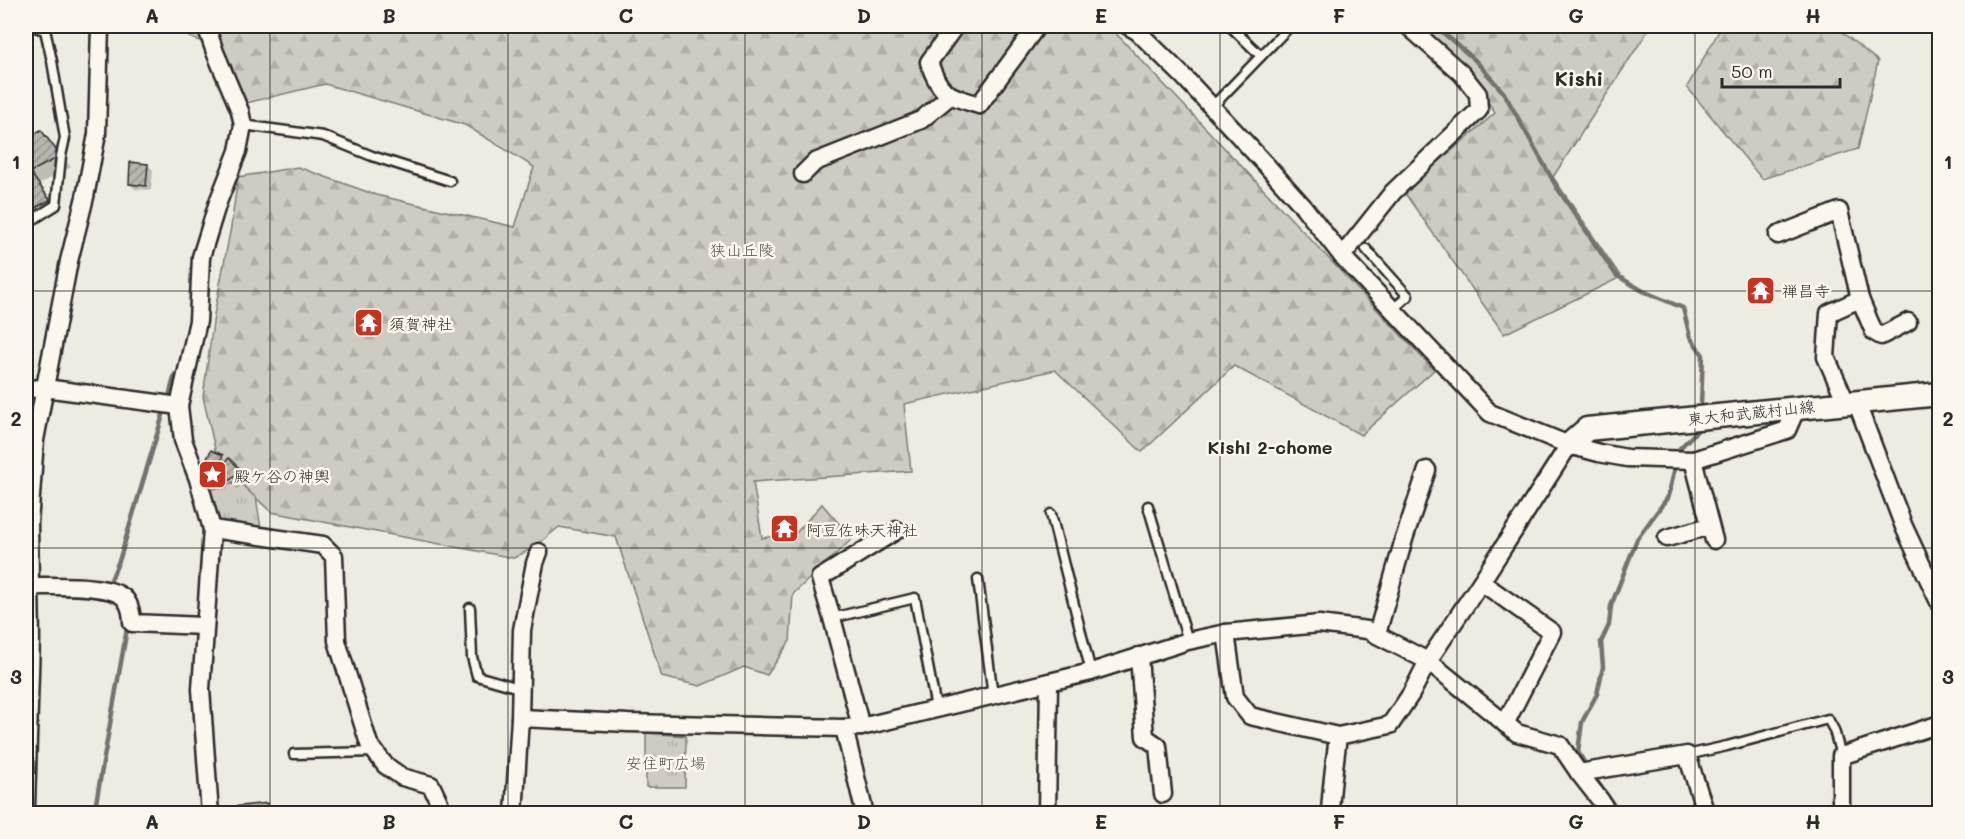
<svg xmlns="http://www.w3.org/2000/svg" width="1965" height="839" font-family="Mali,'Klee One',sans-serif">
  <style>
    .grass { fill: url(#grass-tufts); stroke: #7c7b76; stroke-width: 1.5 }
    .forest { fill: url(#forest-firs); stroke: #7c7b76; stroke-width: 1.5 }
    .shadow { fill: #0003 }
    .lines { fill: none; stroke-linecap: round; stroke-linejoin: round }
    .stream { stroke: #74726e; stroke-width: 4.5 }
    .building { fill: url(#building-hatch); stroke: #2b2b2b; stroke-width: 1.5 }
    .lane-casing { stroke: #2b2b2b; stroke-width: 13 }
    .street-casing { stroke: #2b2b2b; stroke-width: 21 }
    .secondary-casing { stroke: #2b2b2b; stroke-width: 27 }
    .lane { stroke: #fbf7ec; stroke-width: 8 }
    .street { stroke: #fbf7ec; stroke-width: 16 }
    .secondary { stroke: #fbf7ec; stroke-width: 22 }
    .grid { fill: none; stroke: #2b2b2b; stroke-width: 1.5; stroke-opacity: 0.55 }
    .labels { text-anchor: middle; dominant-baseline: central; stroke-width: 5; stroke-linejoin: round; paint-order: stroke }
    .park-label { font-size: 16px; fill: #545351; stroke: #fbf7ec }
    .poi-label { font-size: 16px; fill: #2b2b2b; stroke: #fbf7ec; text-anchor: start }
    .street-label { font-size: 16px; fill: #2b2b2b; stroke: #fbf7ec }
    .neighbourhood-label { font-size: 18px; font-weight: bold; fill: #2b2b2b; stroke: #fbf7ec }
    .quarter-label { font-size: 20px; font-weight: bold; fill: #2b2b2b; stroke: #fbf7ec }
    .neatline { fill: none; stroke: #2b2b2b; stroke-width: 2 }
    .grid-label { font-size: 20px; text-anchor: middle; font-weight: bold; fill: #2b2b2b }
  </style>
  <defs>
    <pattern id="grass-tufts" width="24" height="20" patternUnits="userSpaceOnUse" patternTransform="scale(1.5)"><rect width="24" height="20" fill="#cecbc2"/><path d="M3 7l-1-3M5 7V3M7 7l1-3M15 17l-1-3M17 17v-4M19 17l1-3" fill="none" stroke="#b1aea7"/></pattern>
    <pattern id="forest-firs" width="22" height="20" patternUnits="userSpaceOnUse" patternTransform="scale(1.5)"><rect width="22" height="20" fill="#cecbc2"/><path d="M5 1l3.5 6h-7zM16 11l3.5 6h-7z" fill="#b1aea7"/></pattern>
    <pattern id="building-hatch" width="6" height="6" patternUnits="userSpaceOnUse" patternTransform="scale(1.5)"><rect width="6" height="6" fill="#b8b5ae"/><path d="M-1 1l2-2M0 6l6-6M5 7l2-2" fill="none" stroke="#96938e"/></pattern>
  </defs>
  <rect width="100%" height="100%" fill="#eeebe0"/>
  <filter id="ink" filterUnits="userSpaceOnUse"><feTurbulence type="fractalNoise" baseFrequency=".0167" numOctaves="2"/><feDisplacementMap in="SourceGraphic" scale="12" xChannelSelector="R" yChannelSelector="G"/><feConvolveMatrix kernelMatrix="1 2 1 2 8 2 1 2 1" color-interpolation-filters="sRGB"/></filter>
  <g filter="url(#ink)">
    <g class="grass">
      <path d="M243 479 255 490 261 529 220 522 210 490Z"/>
      <path d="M646 733 686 736 685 787H646Z"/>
    </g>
    <g class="forest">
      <path d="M190 26H1109L1434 370 1361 435 1234 366 1142 452 1055 370 904 404 911 471 753 482 762 538 796 533 822 504 852 539 793 594 790 641 767 675 744 667 700 686 662 677 616 537 559 527 536 546 514 558 271 512 218 462 203 397 214 315 231 227 238 177 298 167 376 195 515 227 534 167 465 125 325 84 238 105 220 49 189 37Z"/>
      <path d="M1421 26H1651L1553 177 1621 277 1504 334 1404 192 1495 113 1474 79Z"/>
      <path d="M1722 26H1834L1878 61 1858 149 1762 179 1687 87Z"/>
    </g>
    <g class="shadow">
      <path d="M41 132 71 167 40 184 60 211 26 230V140Z"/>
      <path d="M148 165 153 170 151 190 135 189 130 184Z"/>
      <path d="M222 456 227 462 229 460 248 479 237 489 226 477 214 473 206 465Z"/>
      <path d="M268 804 276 814H225Z"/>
    </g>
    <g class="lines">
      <g class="stream">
        <path d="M1435 26 1474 59 1504 93 1556 186 1616 275 1643 291 1683 308 1690 337 1703 355 1701 404"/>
        <path d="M168 400 175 374"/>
        <path d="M1678 456 1679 449 1698 430"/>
        <path d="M112 586 110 582 120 558 165 408"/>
        <path d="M1587 767 1578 752 1582 722 1597 694 1603 667 1601 642 1609 625 1611 606 1637 539 1668 497 1676 464"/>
        <path d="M1592 774 1620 814"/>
        <path d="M94 814 128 623"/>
      </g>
    </g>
    <g class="building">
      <path d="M41 130 61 156 30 172 50 200 26 213V138Z"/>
      <path d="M130 162 148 164 146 186 129 184Z"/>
      <path d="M211 450 223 455 217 470 204 465Z"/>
      <path d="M229 458 241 470 228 482 217 470Z"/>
      <path d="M268 803 269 814H223V808Z"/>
    </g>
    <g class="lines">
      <defs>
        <g id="lane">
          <path d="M1261 56 1290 26"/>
          <path d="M1211 108 1261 56 1230 26"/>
          <path d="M243 125 323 136 372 156 450 181"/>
          <path d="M26 224 56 205 61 156 65 138 52 61 45 30 31 26"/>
          <path d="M1366 249 1408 296 1392 310"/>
          <path d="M1148 506 1188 641"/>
          <path d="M1051 514 1091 672"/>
          <path d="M978 579 993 696"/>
          <path d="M470 608 472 657 477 676 519 688"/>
          <path d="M832 618 915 598 936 708"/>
          <path d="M294 754 374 752"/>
          <path d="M1687 755 1727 746 1828 719 1834 730 1841 756"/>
        </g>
        <g id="street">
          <path d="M206 26 215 52 240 111 243 125 238 151 218 202 201 257 198 321 179 406 183 440 198 479 212 529 201 689 210 814"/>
          <path d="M955 26 929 62C940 95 947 95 979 105L1037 26"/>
          <path d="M1128 26 1137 31 1184 77 1267 166 1302 205 1342 256 1490 413 1569 445 1599 453 1627 458 1693 460 1787 430 1797 407"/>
          <path d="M803 174 815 162 921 120 950 96"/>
          <path d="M1778 235 1839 211 1860 299 1829 313 1826 357 1846 402"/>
          <path d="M1342 256 1393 192 1479 110 1478 94 1462 74 1408 26"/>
          <path d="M1860 299 1874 332 1881 336 1908 322"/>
          <path d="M26 389 45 388 179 406"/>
          <path d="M1856 401 1904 527 1940 604"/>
          <path d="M1693 460 1714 540"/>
          <path d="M212 529 323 545 334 556 337 641 369 744 385 765 402 777 431 785 439 802V814"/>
          <path d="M1667 538 1710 526"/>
          <path d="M1481 582 1552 632 1505 724"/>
          <path d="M26 586C48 587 113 582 126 600 131 607 132 615 132 623L204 626"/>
          <path d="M1226 633 1235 697 1250 716 1338 736"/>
          <path d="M1377 634 1404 539 1427 470"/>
          <path d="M1139 656 1145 737 1158 746 1163 794"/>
          <path d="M520 718 628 723 844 728 861 727 1091 672 1188 641 1226 633 1319 624 1367 630 1428 661 1517 733 1560 745 1579 773 1687 755 1706 814"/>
          <path d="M861 727 832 618 820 578 897 530"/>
          <path d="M844 728 865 814"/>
          <path d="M1579 773 1601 801 1608 814"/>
          <path d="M26 805 31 639 29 524 35 440 69 261 85 197 97 134 100 26"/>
          <path d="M514 814 520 718 522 630 535 563 539 552"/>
          <path d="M1047 814 1049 682"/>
          <path d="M1330 814C1331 787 1335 762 1338 736L1390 725 1411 694 1428 661 1481 582 1569 445"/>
          <path d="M1841 814V756L1940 724"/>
        </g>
        <path id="secondary" d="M1569 445 1587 429 1940 394"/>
      </defs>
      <use href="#lane" class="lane-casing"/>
      <use href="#street" class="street-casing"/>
      <use href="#secondary" class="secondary-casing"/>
      <use href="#lane" class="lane"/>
      <use href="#street" class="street"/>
      <use href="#secondary" class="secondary"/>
    </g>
  </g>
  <path class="grid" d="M270 26V814M508 26V814M745 26V814M982 26V814M1220 26V814M1457 26V814M1695 26V814M26 291H1940M26 548H1940"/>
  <defs>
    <symbol id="temple-square" viewBox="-11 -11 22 22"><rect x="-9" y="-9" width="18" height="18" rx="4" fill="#c8321e" stroke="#fbf7ec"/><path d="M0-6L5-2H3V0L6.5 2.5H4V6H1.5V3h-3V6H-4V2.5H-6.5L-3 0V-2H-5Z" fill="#fff"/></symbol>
    <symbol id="sight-square" viewBox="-11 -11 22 22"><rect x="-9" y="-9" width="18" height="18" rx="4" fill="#c8321e" stroke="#fbf7ec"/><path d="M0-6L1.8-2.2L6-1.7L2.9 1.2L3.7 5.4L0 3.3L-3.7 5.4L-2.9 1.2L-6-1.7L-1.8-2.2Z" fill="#fff"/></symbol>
  </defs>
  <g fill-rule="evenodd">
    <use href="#temple-square" x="1744" y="274" width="33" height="33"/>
    <use href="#temple-square" x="352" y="306" width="33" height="33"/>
    <use href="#sight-square" x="196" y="458" width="33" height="33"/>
    <use href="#temple-square" x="768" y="512" width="33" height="33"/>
  </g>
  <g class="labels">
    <g class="park-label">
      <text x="742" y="249">狭山丘陵</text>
      <text x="666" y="762">安住町広場</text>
    </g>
    <g class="poi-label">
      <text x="1782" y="290">禅昌寺</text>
      <text x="389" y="323">須賀神社</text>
      <text x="234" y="475">殿ケ谷の神輿</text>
      <text x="806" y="529">阿豆佐味天神社</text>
    </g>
    <g class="street-label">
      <text transform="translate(1751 412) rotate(-6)">東大和武蔵村山線</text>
    </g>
    <g class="neighbourhood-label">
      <text x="1270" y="447">Kishi 2-chome</text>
    </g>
    <g class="quarter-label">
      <text x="1579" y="78">Kishi</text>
    </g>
  </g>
  <rect width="1965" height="839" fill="none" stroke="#fbf7ec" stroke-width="66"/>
  <path d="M1722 78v9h118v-9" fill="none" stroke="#2b2b2b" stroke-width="3"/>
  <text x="1731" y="78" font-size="18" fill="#2b2b2b" stroke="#fbf7ec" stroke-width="4.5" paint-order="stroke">50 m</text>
  <rect x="33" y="33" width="1899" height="773" class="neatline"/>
  <g class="grid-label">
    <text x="152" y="23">A</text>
    <text x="389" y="23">B</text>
    <text x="626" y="23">C</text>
    <text x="864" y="23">D</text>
    <text x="1101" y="23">E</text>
    <text x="1339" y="23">F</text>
    <text x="1576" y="23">G</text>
    <text x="1813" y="23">H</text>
    <text x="16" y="169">1</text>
    <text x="1948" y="169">1</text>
    <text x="16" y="426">2</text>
    <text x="1948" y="426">2</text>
    <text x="16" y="684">3</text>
    <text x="1948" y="684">3</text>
    <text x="152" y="829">A</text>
    <text x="389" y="829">B</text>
    <text x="626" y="829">C</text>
    <text x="864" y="829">D</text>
    <text x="1101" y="829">E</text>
    <text x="1339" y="829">F</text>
    <text x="1576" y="829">G</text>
    <text x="1813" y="829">H</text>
  </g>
</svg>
